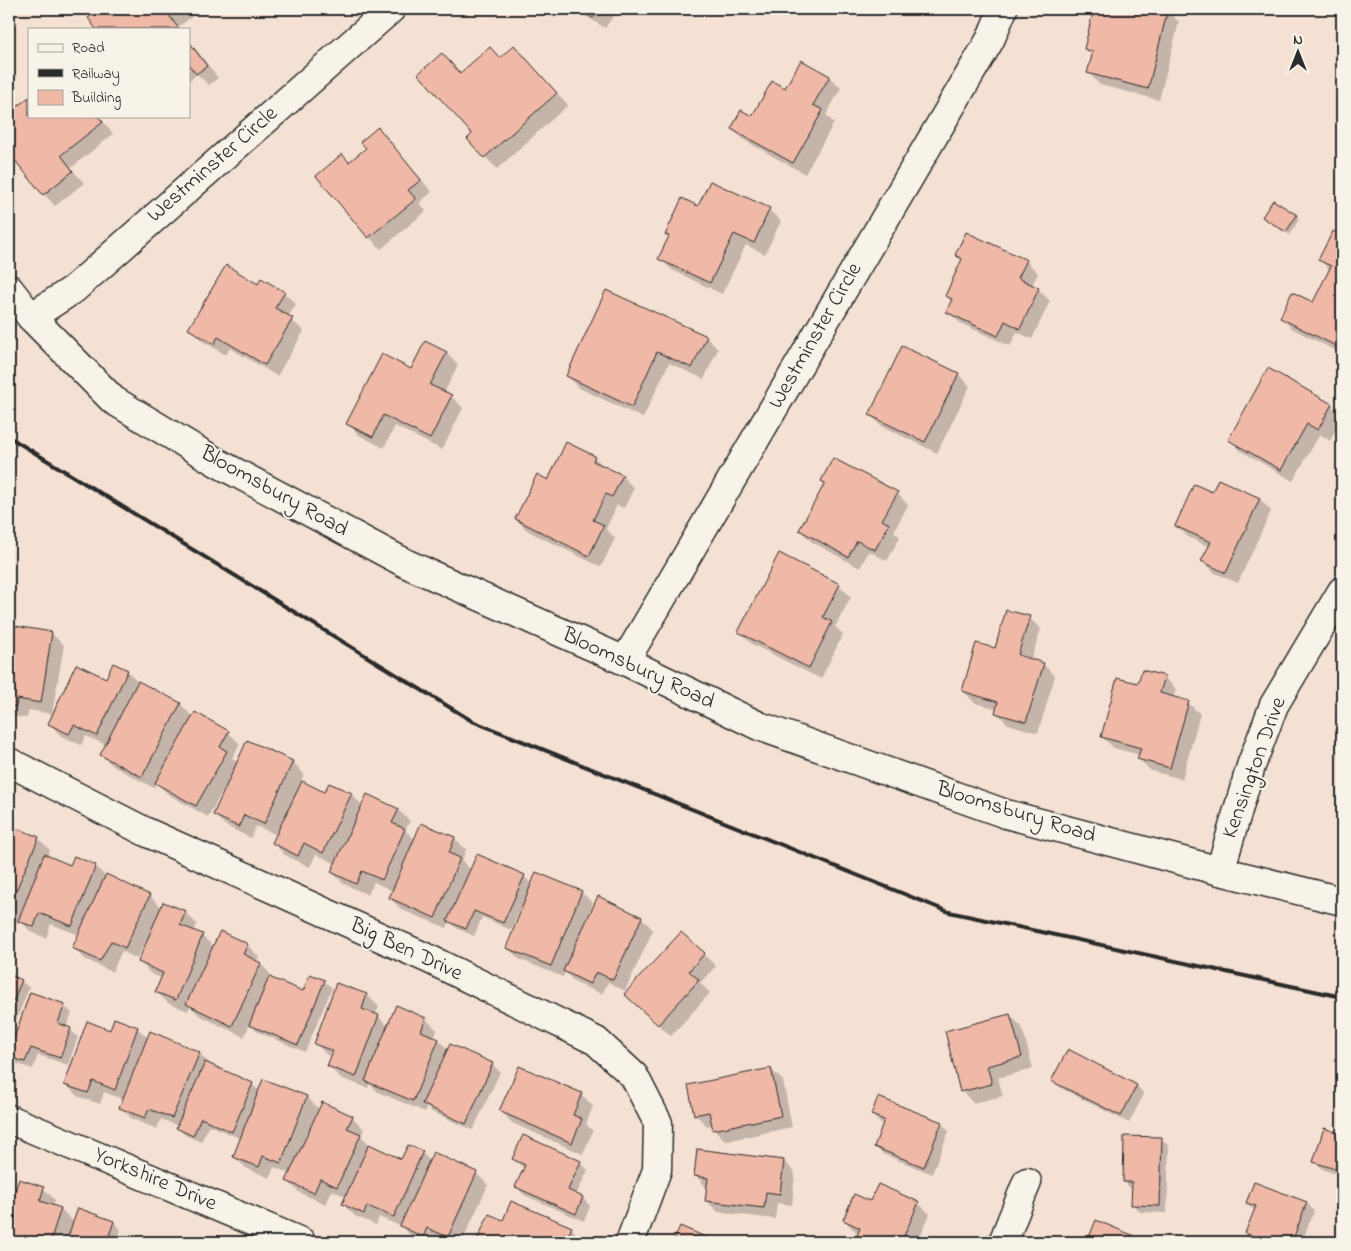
<svg xmlns="http://www.w3.org/2000/svg" width="1351" height="1251" font-family="'Indie Flower',sans-serif">
  <style>
    .shadow { fill: #0003 }
    .building { fill: #f0b8a6; stroke: #2b2b2b }
    .lines { fill: none; stroke-linecap: round; stroke-linejoin: round }
    .minor-casing { stroke: #2b2b2b; stroke-width: 31 }
    .minor { stroke: #f7f3e8; stroke-width: 28 }
    .rail { stroke: #2b2b2b; stroke-width: 4 }
    .labels { text-anchor: middle; dominant-baseline: central; stroke-width: 4; stroke-linejoin: round; paint-order: stroke }
    .street-label { font-size: 22px; fill: #2b2b2b; stroke: #f7f3e8 }
  </style>
  <rect width="100%" height="100%" fill="#f5e1d4"/>
  <filter id="ink" filterUnits="userSpaceOnUse"><feTurbulence type="fractalNoise" baseFrequency=".02" numOctaves="2"/><feDisplacementMap in="SourceGraphic" scale="10" xChannelSelector="R" yChannelSelector="G"/><feConvolveMatrix kernelMatrix="1 2 1 2 8 2 1 2 1" color-interpolation-filters="sRGB"/></filter>
  <g filter="url(#ink)">
    <g class="shadow">
      <path d="M101 9H202L178 27 180 29H98L90 18Z"/>
      <path d="M281 9H291L285 13Z"/>
      <path d="M574 9H618L605 28Z"/>
      <path d="M1084 9H1163L1167 10 1179 22 1159 100 1100 85 1089 73 1093 57 1085 49 1093 19Z"/>
      <path d="M189 40 218 78 209 85 197 74 189 81Z"/>
      <path d="M526 59 568 105 497 169 468 139 474 134 461 75 500 60Z"/>
      <path d="M829 77 841 88 826 115 834 123 805 174 744 140 732 129 753 118 786 90Z"/>
      <path d="M29 99V116H99L113 134 71 168 84 183 55 206 44 194 9 151V114Z"/>
      <path d="M378 129 389 141 432 192 419 203 426 211 381 249 369 237 349 164 367 148Z"/>
      <path d="M699 207 769 210 781 221 765 254 746 245 722 294 672 270 660 258 669 238 666 234Z"/>
      <path d="M1296 216 1299 219 1290 235 1267 221 1263 217Z"/>
      <path d="M1333 233 1342 237V354L1293 329 1281 318 1313 304 1330 270 1320 260Z"/>
      <path d="M957 255 1026 261 1038 273 1032 286 1038 289 1050 301 1032 339 1017 332 1010 346 960 323 948 311 952 302 946 295 963 261Z"/>
      <path d="M258 285 284 293 296 304 288 317 304 331 277 376 230 348 226 355 201 340 190 329Z"/>
      <path d="M706 337 718 349 704 379 669 363 643 418 579 388 568 376Z"/>
      <path d="M446 353 458 365 444 393 451 396 463 408 442 450 395 426 384 448 359 435 348 424 411 370Z"/>
      <path d="M958 374 970 386 937 453 882 426 870 415Z"/>
      <path d="M1331 405 1342 416V418L1330 441 1320 434 1293 481 1241 451 1229 439Z"/>
      <path d="M594 457 606 468 622 476 634 488 624 508 617 505 606 529 615 538 601 567 528 531 516 519 548 481Z"/>
      <path d="M1219 480 1260 499 1271 511 1238 583 1215 573 1203 561 1210 547 1188 537 1177 525 1213 494Z"/>
      <path d="M822 481 897 493 908 505 894 531 900 537 887 561 869 551 860 568 812 542 800 530 826 484Z"/>
      <path d="M839 585 851 597 835 627 843 634 821 679 752 644 740 632Z"/>
      <path d="M1029 618 1041 629 1031 660 1043 664 1055 676 1038 733 1008 724 997 713 998 709 975 703 963 691 996 649Z"/>
      <path d="M9 626 52 634 64 645 52 714 29 710 27 718 9 716Z"/>
      <path d="M127 671 139 683 180 704 193 717 228 732 240 744 232 758 238 763 248 742 293 762 304 774 301 782 325 794H351L363 806 398 810 410 821 405 830 415 840 422 824 455 838 466 850 462 861 471 870 524 876 532 885 581 892 593 903 589 913 591 914 599 898 642 918 653 930 625 991 608 982 602 994 576 983 565 972 563 977 519 959 507 947 523 908 521 907 511 930 482 917 474 936 456 928 450 921 447 928 402 910 390 898 393 891 374 882 368 895 344 884 332 872 336 864 316 854 310 867 285 855 273 843 277 835 256 826 251 838 226 826 214 815 225 790 224 789 208 817 168 794 156 783 154 788 113 766 101 754 106 745 86 736 81 745 61 736 50 724 106 679Z"/>
      <path d="M1164 677 1176 689 1173 698 1188 703 1200 714 1182 779 1151 771 1139 759 1140 755 1114 748 1102 737 1139 685Z"/>
      <path d="M9 826 38 838 50 850 47 857 71 867 95 866 106 877 150 896 162 908 185 912 197 924 194 932 202 936 214 947 247 945 259 957 256 962 261 964 272 976 271 979 304 992 324 981 332 988 305 1052 258 1032 250 1024 244 1037 199 1015 190 1006 188 1011 168 1003 157 992 162 978 151 974 140 962 149 939 147 938 137 959 122 951 112 972 85 959 73 947 79 935 51 924 46 938 31 932 20 920 19 923 9 919Z"/>
      <path d="M681 934 716 966 700 983 710 993 671 1036 638 1006Z"/>
      <path d="M9 976 21 981 29 988 10 1035 9 1034Z"/>
      <path d="M337 984 367 995 379 1007 375 1015 378 1016 389 1027 397 1007 426 1019 437 1030 434 1039 439 1040 448 1050 492 1064 500 1072 473 1130 432 1112 427 1107 425 1112 378 1092 370 1084 368 1088 340 1078 329 1066 332 1057 327 1055 316 1044Z"/>
      <path d="M31 994 64 1006 72 1013 66 1028 70 1029 78 1037 68 1065 38 1055 33 1069 17 1064 9 1056Z"/>
      <path d="M1010 1015 1022 1027 1033 1069 998 1078 1003 1096 973 1103 962 1091Z"/>
      <path d="M137 1028 149 1039 199 1053 211 1065 252 1084 259 1091 263 1080 307 1097 320 1110 352 1117 364 1129 361 1136 373 1148 402 1161 422 1153 430 1161 476 1173 488 1185 462 1242H447L439 1239 437 1242H423L413 1238 402 1227 379 1217 376 1225 355 1216 343 1204 347 1197 332 1190 326 1204 300 1193 288 1181 291 1174 274 1167 270 1178 246 1168 234 1156 241 1139 209 1125 201 1142 185 1135 178 1128V1126L161 1119 157 1129 132 1119 121 1107 124 1100 104 1092 100 1104 77 1096 66 1084 111 1031Z"/>
      <path d="M1068 1051 1137 1086 1144 1094 1129 1123 1061 1088 1053 1080Z"/>
      <path d="M520 1068 582 1095 593 1106 586 1124 593 1131 583 1154 512 1123 501 1111Z"/>
      <path d="M771 1069 783 1081 792 1127 726 1141 714 1129 713 1125 707 1126 695 1114Z"/>
      <path d="M872 1115 941 1123 949 1131 932 1174 883 1154 875 1147 884 1124 880 1123Z"/>
      <path d="M1325 1130 1342 1136V1176L1322 1169 1315 1161Z"/>
      <path d="M1161 1139 1169 1146 1167 1213 1140 1212 1133 1204V1190L1124 1182Z"/>
      <path d="M514 1159 580 1162 588 1170 576 1195 583 1198 590 1206 584 1221 524 1195 517 1187 525 1168 521 1166Z"/>
      <path d="M784 1161 795 1173 792 1205 777 1203 775 1219 718 1212 707 1201V1188L696 1176Z"/>
      <path d="M9 1180 17 1188H43L55 1200 53 1207 61 1209 74 1223 114 1222 121 1230 117 1242H9Z"/>
      <path d="M1255 1184 1307 1203 1314 1211 1302 1242H1258L1254 1241 1247 1233 1255 1211 1247 1203Z"/>
      <path d="M871 1203H918L930 1214 918 1242H855L859 1233 856 1232 844 1220Z"/>
      <path d="M503 1222 571 1228 583 1240 582 1242H481L479 1240Z"/>
      <path d="M1097 1222 1133 1237 1139 1242H1088Z"/>
      <path d="M162 1239 170 1242H161Z"/>
    </g>
    <g class="building">
      <path d="M99 9H175L168 14 179 29H96L88 18Z"/>
      <path d="M579 9H599L593 18Z"/>
      <path d="M1082 9H1168L1148 89 1087 73 1093 52 1084 49 1093 12Z"/>
      <path d="M189 42 207 66 196 74 189 65Z"/>
      <path d="M514 45 557 93 484 158 467 139 472 134 418 74 442 53 460 73 490 47 500 58Z"/>
      <path d="M801 60 830 76 813 105 823 110 793 163 731 129 741 110 752 116 772 81 785 88Z"/>
      <path d="M29 97V116H98L103 122 61 155 73 171 43 195 9 153V113Z"/>
      <path d="M378 127 421 180 408 190 416 199 368 238 316 176 342 154 349 162 366 148 360 142Z"/>
      <path d="M710 181 770 208 754 243 734 234 710 283 658 259 669 236 665 235 682 198 698 206Z"/>
      <path d="M1273 200 1297 215 1286 232 1262 217Z"/>
      <path d="M1333 231 1342 236V349L1280 318 1292 292 1313 302 1331 266 1318 260Z"/>
      <path d="M966 232 1027 260 1018 278 1039 288 1020 329 1005 321 998 336 946 312 952 299 945 296 962 259 955 255Z"/>
      <path d="M226 265 258 284 261 278 285 292 275 308 293 318 265 365 218 337 214 344 188 329Z"/>
      <path d="M606 290 707 336 692 368 657 352 632 407 566 376Z"/>
      <path d="M425 341 447 352 430 385 452 395 430 439 383 415 373 437 346 424 382 354 411 369Z"/>
      <path d="M902 346 959 373 925 442 869 415Z"/>
      <path d="M1268 368 1332 404 1318 430 1307 424 1281 470 1228 440Z"/>
      <path d="M566 442 595 456 593 461 623 475 612 497 606 494 593 520 604 525 589 556 515 519 537 474 548 480Z"/>
      <path d="M833 458 898 492 882 520 889 524 875 550 857 541 848 557 799 530 825 483 821 481Z"/>
      <path d="M1218 479 1260 498 1226 573 1201 561 1211 542 1175 526 1194 484 1212 492Z"/>
      <path d="M779 553 840 584 823 617 832 622 809 668 738 632Z"/>
      <path d="M1006 610 1030 616 1018 655 1044 663 1026 722 995 713 998 702 962 691 976 643 995 648Z"/>
      <path d="M9 625 52 632 41 703 17 699 16 707 9 706Z"/>
      <path d="M113 663 128 670 97 736 74 725 69 734 48 724 76 664 106 678Z"/>
      <path d="M1142 670 1165 676 1160 693 1189 701 1170 768 1137 759 1141 748 1101 737 1117 678 1138 683Z"/>
      <path d="M138 681 181 703 142 777 100 755Z"/>
      <path d="M195 712 229 731 220 747 227 751 196 806 155 783Z"/>
      <path d="M247 740 293 761 264 824 244 815 239 827 213 815Z"/>
      <path d="M302 781 324 792 329 783 352 793 323 853 304 843 298 856 272 843Z"/>
      <path d="M367 794 399 809 392 823 405 829 382 880 362 871 356 884 331 872Z"/>
      <path d="M421 823 455 837 449 853 460 858 435 918 389 898Z"/>
      <path d="M9 825 39 837 9 907Z"/>
      <path d="M44 854 70 865 74 856 96 865 72 926 39 913 34 927 18 921Z"/>
      <path d="M477 854 525 875 503 923 474 911 466 929 447 921Z"/>
      <path d="M536 872 582 891 551 966 506 948Z"/>
      <path d="M106 874 150 895 125 948 111 941 100 961 72 948Z"/>
      <path d="M598 896 642 917 613 980 596 972 590 984 563 971Z"/>
      <path d="M163 902 186 911 180 925 203 934 176 1000 155 992 163 973 138 962Z"/>
      <path d="M220 931 248 944 243 954 261 963 232 1026 186 1004Z"/>
      <path d="M681 932 705 953 689 971 699 980 658 1025 624 994Z"/>
      <path d="M9 974 22 980 9 1011Z"/>
      <path d="M310 974 325 980 298 1045 249 1025 269 977 303 991Z"/>
      <path d="M336 983 367 994 362 1009 379 1015 356 1077 327 1066 333 1051 314 1044Z"/>
      <path d="M30 992 65 1004 58 1023 71 1028 60 1058 31 1048 25 1062 9 1057V1053Z"/>
      <path d="M396 1005 426 1018 421 1031 439 1039 413 1101 365 1081Z"/>
      <path d="M1010 1014 1022 1057 987 1066 992 1084 960 1092 945 1031Z"/>
      <path d="M114 1018 138 1027 115 1090 93 1081 88 1093 64 1085 87 1021 110 1030Z"/>
      <path d="M150 1031 200 1052 172 1118 149 1109 145 1118 119 1108Z"/>
      <path d="M450 1044 493 1063 466 1124 422 1104Z"/>
      <path d="M1068 1049 1137 1085 1121 1116 1051 1081Z"/>
      <path d="M205 1062 253 1083 232 1132 201 1118 193 1136 176 1128Z"/>
      <path d="M519 1066 582 1093 573 1115 582 1119 572 1143 499 1111Z"/>
      <path d="M771 1068 781 1116 713 1130 709 1112 694 1115 688 1085Z"/>
      <path d="M263 1079 307 1096 281 1163 263 1156 259 1167 233 1157Z"/>
      <path d="M878 1097 942 1122 924 1167 874 1147 884 1120 871 1115Z"/>
      <path d="M322 1102 353 1116 347 1128 361 1134 337 1187 320 1179 314 1193 286 1181Z"/>
      <path d="M1324 1128 1342 1134V1171L1313 1162Z"/>
      <path d="M523 1135 581 1161 568 1190 583 1197 576 1214 515 1187 525 1165 512 1159Z"/>
      <path d="M1124 1136 1162 1137 1160 1206 1131 1205 1132 1182H1123Z"/>
      <path d="M369 1144 401 1159 408 1145 423 1151 394 1217 367 1206 364 1214 342 1204Z"/>
      <path d="M697 1149 784 1160 780 1194 766 1192 764 1208 705 1201 708 1178 694 1176Z"/>
      <path d="M433 1152 477 1172 448 1237 427 1228 423 1237 400 1226Z"/>
      <path d="M19 1179 44 1187 40 1201 61 1208 50 1242H9V1210Z"/>
      <path d="M1254 1182 1307 1202 1292 1242H1268L1245 1233 1256 1206 1246 1203Z"/>
      <path d="M878 1184 919 1202 903 1238 912 1242H854L860 1228 843 1220 854 1194 870 1201Z"/>
      <path d="M511 1201 572 1227 565 1242H482L477 1240 489 1214 503 1220Z"/>
      <path d="M78 1208 114 1221 107 1242H66Z"/>
      <path d="M1096 1220 1134 1236 1132 1242H1087Z"/>
      <path d="M680 1226 715 1241V1242H673Z"/>
    </g>
    <g class="lines">
      <defs>
        <g id="minor">
          <path d="M9 289 31 317 113 400 218 463 407 564 625 661 759 726 1006 814 1220 871 1342 901"/>
          <path d="M31 317 74 289 391 9"/>
          <path d="M625 661 990 40 1003 9"/>
          <path d="M9 762 146 832 429 959 596 1041 634 1076 658 1123 657 1170 630 1242"/>
          <path d="M1220 871 1251 766 1274 705 1342 591"/>
          <path d="M9 1119 301 1242"/>
          <path d="M1003 1242 1027 1182"/>
        </g>
      </defs>
      <use href="#minor" class="minor-casing"/>
      <use href="#minor" class="minor"/>
      <path class="rail" d="M9 437 472 721 949 912 1342 997"/>
    </g>
  </g>
  <g class="labels">
    <g class="street-label">
      <text transform="translate(213 165) rotate(-41)">Westminster Circle</text>
      <text transform="translate(816 336) rotate(-60)">Westminster Circle</text>
      <text transform="translate(274 492) rotate(29)">Bloomsbury Road</text>
      <text transform="translate(638 669) rotate(25)">Bloomsbury Road</text>
      <text transform="translate(1255 768) rotate(-70)">Kensington Drive</text>
      <text transform="translate(1016 813) rotate(17)">Bloomsbury Road</text>
      <text transform="translate(406 950) rotate(25)">Big Ben Drive</text>
      <text transform="translate(155 1180) rotate(23)">Yorkshire Drive</text>
    </g>
  </g>
  <rect width="1351" height="1251" fill="none" stroke="#f7f3e8" stroke-width="30"/>
  <rect x="15" y="15" width="1321" height="1221" fill="none" stroke="#2b2b2b" stroke-width="2" filter="url(#ink)"/>
  <rect x="28" y="28" width="162" height="90" fill="#f7f3e8" stroke="#a5a39c"/>
  <rect x="38" y="44" width="25" height="8" fill="#f7f3e8" stroke="#a5a39c"/>
  <text x="72" y="52" font-size="15" fill="#2b2b2b">Road</text>
  <rect x="38" y="69" width="25" height="8" fill="#2b2b2b" stroke="#a5a39c"/>
  <text x="72" y="78" font-size="15" fill="#2b2b2b">Railway</text>
  <rect x="38" y="90" width="25" height="15" fill="#f0b8a6" stroke="#a5a39c"/>
  <text x="72" y="102" font-size="15" fill="#2b2b2b">Building</text>
  <g transform="translate(1298 52)" stroke="#f7f3e8" stroke-width="4" paint-order="stroke">
  <path d="M0-4L9 19L0 12L-9 19Z" fill="#2b2b2b"/>
  <text y="-8" font-size="14" font-weight="bold" text-anchor="middle" fill="#2b2b2b">N</text>
  </g>
</svg>
